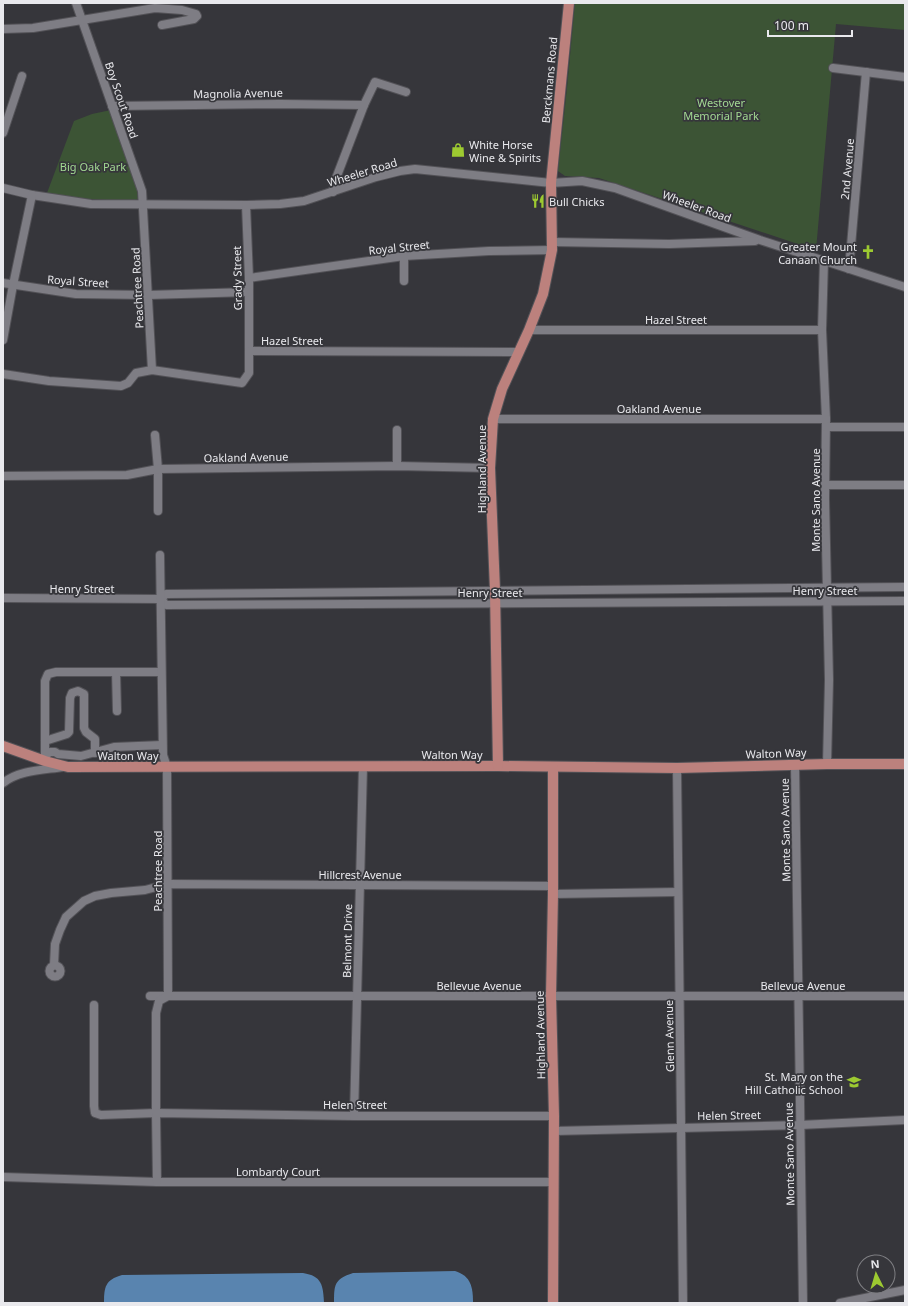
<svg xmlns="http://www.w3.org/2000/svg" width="908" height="1306" font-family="'Noto Sans',sans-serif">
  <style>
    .green { fill: #3c5435 }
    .water { fill: #5984af }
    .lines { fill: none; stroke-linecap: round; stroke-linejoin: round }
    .minor-casing { stroke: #535257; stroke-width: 10 }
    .major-casing { stroke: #535257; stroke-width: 12 }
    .minor { stroke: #7e7d84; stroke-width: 8 }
    .major { stroke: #bc817d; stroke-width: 10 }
    .labels { text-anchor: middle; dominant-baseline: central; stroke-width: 3.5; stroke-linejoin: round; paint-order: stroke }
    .street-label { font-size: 11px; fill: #e9e9ed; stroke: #36363b }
    .park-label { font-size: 11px; fill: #a2d992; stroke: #36363b }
    .poi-label { font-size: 11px; fill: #e9e9ed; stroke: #36363b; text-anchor: start }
  </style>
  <rect width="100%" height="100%" fill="#36363b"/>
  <g class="green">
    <path d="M575 3H905V30L836 24 816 250 599 178 565 176 558 171 567 88Z"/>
    <path d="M111 110 137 189 138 199 135 200C105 201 77 199 47 193L74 121 92 114Z"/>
  </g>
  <g class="water">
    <path d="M455 1271C471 1276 473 1287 473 1303H334C334 1285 334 1279 353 1273Z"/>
    <path d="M303 1273C322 1276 323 1285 324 1303H104C104 1287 105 1280 122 1275Z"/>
  </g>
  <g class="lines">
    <defs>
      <g id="minor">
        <path d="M76 3 142 191 152 370"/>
        <path d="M3 29 33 28 155 8 182 10 196 14 197 16 194 19 162 25"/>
        <path d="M833 68 905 77"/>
        <path d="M112 106 280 104 364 105"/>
        <path d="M3 133 22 76"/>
        <path d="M3 188 32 195 91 204 246 205 280 204 304 201 376 177 400 171 415 169 551 183 582 181 615 188 760 240 905 287"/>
        <path d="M333 192 335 181 364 105 375 82 406 92"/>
        <path d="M246 205 249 278V351"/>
        <path d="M552 242 669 244 755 241"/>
        <path d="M824 260 822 330 826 419 825 499 829 680 827 764"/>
        <path d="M849 269 866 72"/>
        <path d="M249 278 404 256 489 251 552 250"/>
        <path d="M404 281V256"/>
        <path d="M3 283 76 294 148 295 249 292"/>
        <path d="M529 330H822"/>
        <path d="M3 340 13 285 32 195"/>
        <path d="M3 374 49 381 121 386 128 383 136 373 152 370 242 383 249 373V351L519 352"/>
        <path d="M493 419H826"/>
        <path d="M826 427H905"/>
        <path d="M155 435 158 469V511"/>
        <path d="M397 466V430"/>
        <path d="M3 476 127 475 158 469 397 466 490 468"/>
        <path d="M825 485H905"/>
        <path d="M3 598 161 599 166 594 905 587"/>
        <path d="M161 599 166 605 905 601"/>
        <path d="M116 672 117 711"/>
        <path d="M45 741 67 734 69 732 70 698 72 693 78 691 84 694V728L86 732 95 739V753"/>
        <path d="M45 756 50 752H55L58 754 81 756 114 747 162 745"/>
        <path d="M45 761V681L48 674 56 672H161"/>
        <path d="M795 765 803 1303"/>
        <path d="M677 768 683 1303"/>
        <path d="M3 783C19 770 44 770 63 767"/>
        <path d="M553 894 678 892"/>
        <path d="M54 965 55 944 60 930 66 917 84 901 95 896 111 893 145 890 168 884 552 886"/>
        <circle cx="55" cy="971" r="5.5"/>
        <path d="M150 996H905"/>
        <path d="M94 1005V1106L95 1113 101 1115 156 1113 354 1116H554"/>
        <path d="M354 1116 363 766"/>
        <path d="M554 1131 800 1125 905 1120"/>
        <path d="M3 1177 157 1182H553"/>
        <path d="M157 1182 156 1113V1013L159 1001 168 996 167 767 163 755 160 555"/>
        <path d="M840 1303 905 1290"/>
      </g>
      <g id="major">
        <path d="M3 746 45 761 68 767 498 766 677 768 827 764H905"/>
        <path d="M498 766 495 590 490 468 493 419 502 389 529 330 543 294 552 250 551 183 569 3"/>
        <path d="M553 1303 554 1116 551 996 553 894V767"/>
      </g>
    </defs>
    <use href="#minor" class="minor-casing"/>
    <use href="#major" class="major-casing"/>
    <use href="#minor" class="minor"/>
    <use href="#major" class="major"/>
  </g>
  <defs>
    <symbol id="shop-bare" viewBox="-9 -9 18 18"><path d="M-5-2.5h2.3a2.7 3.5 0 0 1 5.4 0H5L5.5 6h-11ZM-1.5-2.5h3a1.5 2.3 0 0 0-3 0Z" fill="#9dca31" stroke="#36363b" stroke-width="2.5" paint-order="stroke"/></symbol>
    <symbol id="restaurant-bare" viewBox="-9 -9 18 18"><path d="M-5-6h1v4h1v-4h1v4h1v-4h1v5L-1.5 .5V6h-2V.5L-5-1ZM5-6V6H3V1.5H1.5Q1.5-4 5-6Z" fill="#9dca31" stroke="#36363b" stroke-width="2.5" paint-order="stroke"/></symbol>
    <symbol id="church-bare" viewBox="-9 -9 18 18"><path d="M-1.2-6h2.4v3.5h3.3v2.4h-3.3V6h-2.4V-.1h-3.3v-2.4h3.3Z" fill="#9dca31" stroke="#36363b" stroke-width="2.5" paint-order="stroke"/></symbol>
    <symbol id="school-bare" viewBox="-9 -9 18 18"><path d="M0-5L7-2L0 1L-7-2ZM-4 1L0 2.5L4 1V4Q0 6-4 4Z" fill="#9dca31" stroke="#36363b" stroke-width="2.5" paint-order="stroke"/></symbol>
  </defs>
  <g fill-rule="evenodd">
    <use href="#shop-bare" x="448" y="140" width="20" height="20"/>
    <use href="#restaurant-bare" x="528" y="191" width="20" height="20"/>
    <use href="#church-bare" x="858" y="242" width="20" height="20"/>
    <use href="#school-bare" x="844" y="1072" width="20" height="20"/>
  </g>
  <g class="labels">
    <g class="street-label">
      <text transform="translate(549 80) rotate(-85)">Berckmans Road</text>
      <text transform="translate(238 93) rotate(-1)">Magnolia Avenue</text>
      <text transform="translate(122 100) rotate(71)">Boy Scout Road</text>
      <text transform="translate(847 169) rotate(-85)">2nd Avenue</text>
      <text transform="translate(362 172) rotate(-17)">Wheeler Road</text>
      <text transform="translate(697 206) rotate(20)">Wheeler Road</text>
      <text transform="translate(399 247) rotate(-6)">Royal Street</text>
      <text transform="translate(237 278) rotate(-91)">Grady Street</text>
      <text transform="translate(78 281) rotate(4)">Royal Street</text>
      <text transform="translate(137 288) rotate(-93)">Peachtree Road</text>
      <text x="676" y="319">Hazel Street</text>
      <text x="292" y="340">Hazel Street</text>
      <text x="659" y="408">Oakland Avenue</text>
      <text transform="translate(246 457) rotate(-1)">Oakland Avenue</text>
      <text transform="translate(481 469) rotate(-90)">Highland Avenue</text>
      <text transform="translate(815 500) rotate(-90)">Monte Sano Avenue</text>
      <text x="82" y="588">Henry Street</text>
      <text x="825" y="590">Henry Street</text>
      <text x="490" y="592">Henry Street</text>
      <text transform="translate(776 753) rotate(-2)">Walton Way</text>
      <text x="452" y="754">Walton Way</text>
      <text x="128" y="755">Walton Way</text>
      <text transform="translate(785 830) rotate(-91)">Monte Sano Avenue</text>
      <text transform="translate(157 871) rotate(-90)">Peachtree Road</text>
      <text x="360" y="874">Hillcrest Avenue</text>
      <text transform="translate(347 941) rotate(-89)">Belmont Drive</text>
      <text x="479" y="985">Bellevue Avenue</text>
      <text x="803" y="985">Bellevue Avenue</text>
      <text transform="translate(540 1035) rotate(-91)">Highland Avenue</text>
      <text transform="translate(669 1036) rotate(-91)">Glenn Avenue</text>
      <text x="355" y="1104">Helen Street</text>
      <text transform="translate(729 1115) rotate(-1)">Helen Street</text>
      <text transform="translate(789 1154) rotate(-91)">Monte Sano Avenue</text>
      <text x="278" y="1171">Lombardy Court</text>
    </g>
    <g class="park-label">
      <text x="721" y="102">Westover<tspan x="721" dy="13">Memorial Park</tspan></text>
      <text x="93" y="166">Big Oak Park</text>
    </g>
    <g class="poi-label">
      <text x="469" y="144">White Horse<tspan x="469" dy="13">Wine &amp; Spirits</tspan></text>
      <text x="549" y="201">Bull Chicks</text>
      <text x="857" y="246" text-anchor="end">Greater Mount<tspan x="857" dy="13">Canaan Church</tspan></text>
      <text x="843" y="1076" text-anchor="end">St. Mary on the<tspan x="843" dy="13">Hill Catholic School</tspan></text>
    </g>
  </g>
  <rect width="908" height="1306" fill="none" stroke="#e9e9ed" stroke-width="8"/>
  <g transform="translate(876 1274) rotate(355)"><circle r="19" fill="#36363b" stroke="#7e7e82"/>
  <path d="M0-3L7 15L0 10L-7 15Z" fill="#9dca31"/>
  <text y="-6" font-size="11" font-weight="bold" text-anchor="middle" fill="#e9e9ed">N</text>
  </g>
  <path d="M768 30v6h84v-6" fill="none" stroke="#e9e9ed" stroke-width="2"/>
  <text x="774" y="30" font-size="12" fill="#e9e9ed" stroke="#36363b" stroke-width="3" paint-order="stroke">100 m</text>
</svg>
